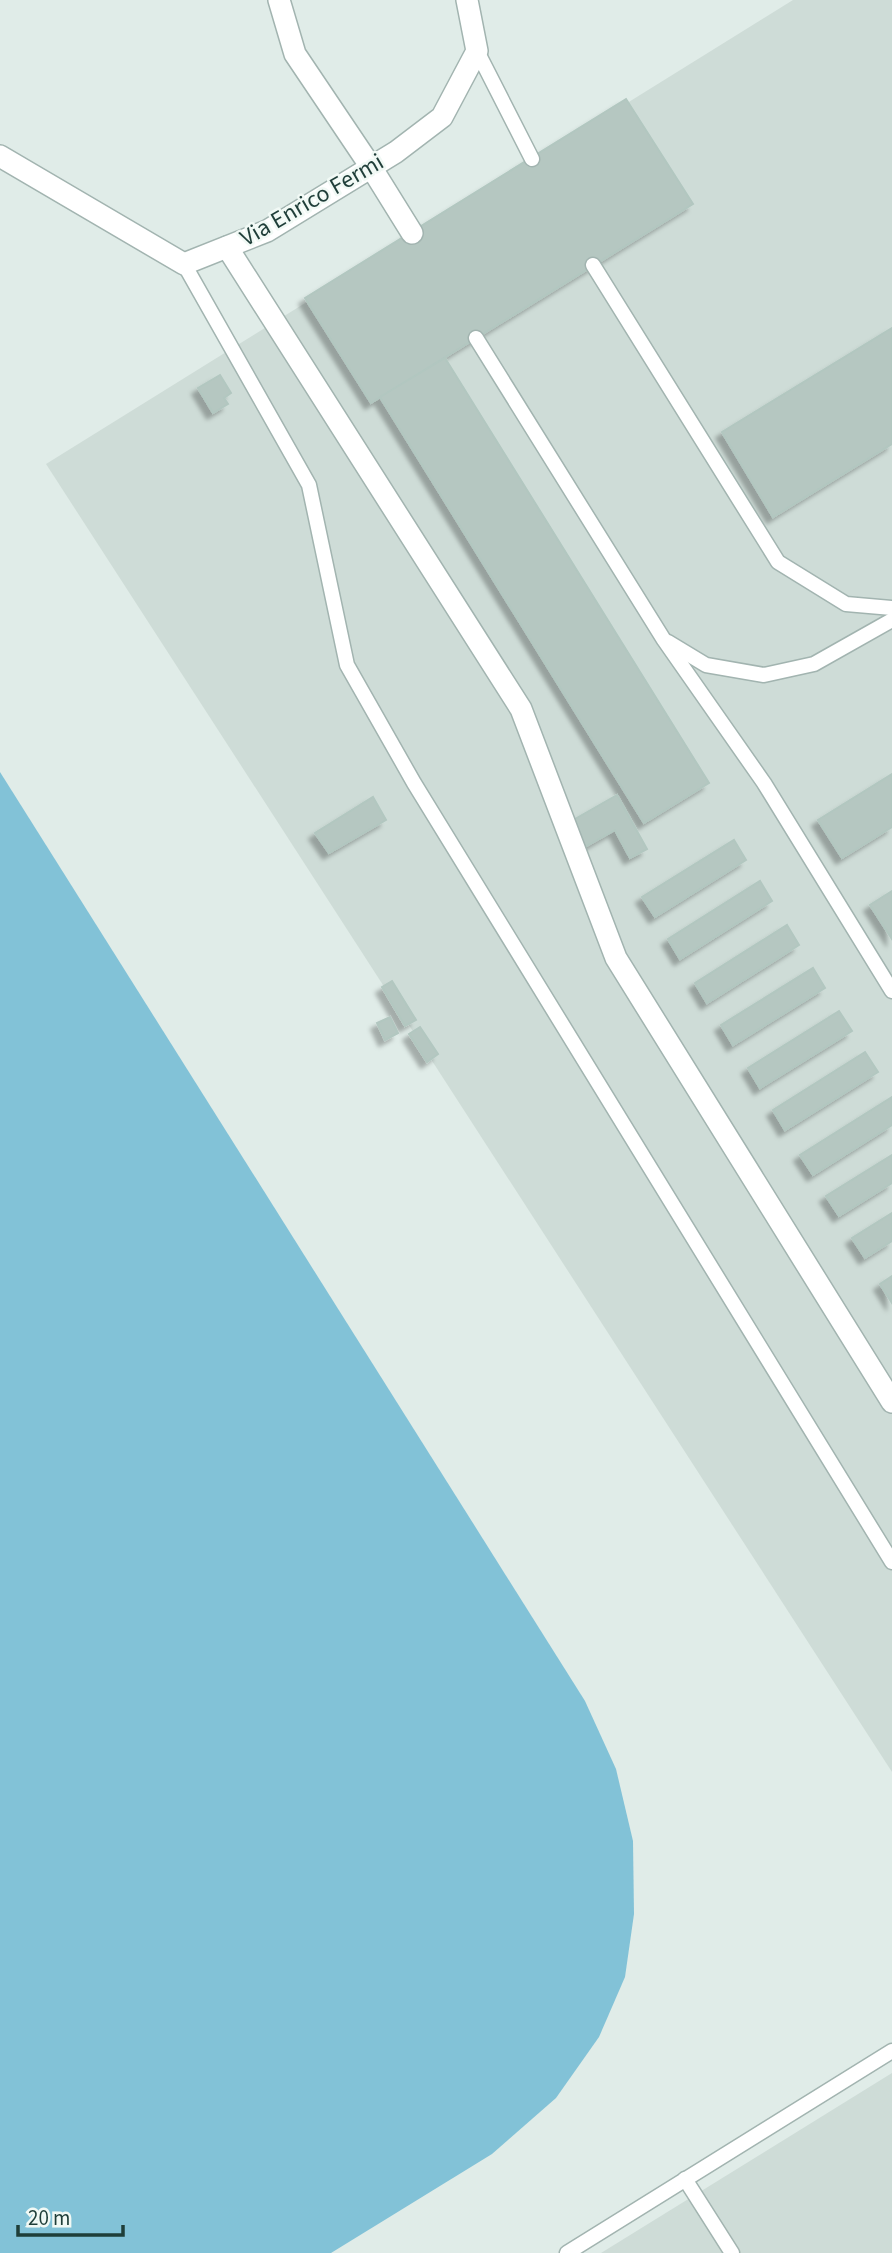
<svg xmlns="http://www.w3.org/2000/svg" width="892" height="2253" font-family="'Source Sans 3',sans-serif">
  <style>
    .built { fill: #cedcd7 }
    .water { fill: #82c2d7 }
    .building { fill: #b5c7c1; stroke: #b2c7c0; stroke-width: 2; filter: url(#shadow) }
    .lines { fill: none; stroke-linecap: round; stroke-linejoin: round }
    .service-casing { stroke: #a2b4b0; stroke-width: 17 }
    .minor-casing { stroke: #a2b4b0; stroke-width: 24 }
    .service { stroke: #fff; stroke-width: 14 }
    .minor { stroke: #fff; stroke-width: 21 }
    .labels { text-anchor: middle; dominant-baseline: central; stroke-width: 5; stroke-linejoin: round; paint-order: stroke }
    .street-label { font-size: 24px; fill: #1f3e39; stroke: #f1f9f5 }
  </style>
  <defs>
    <filter id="shadow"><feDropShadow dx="-6" dy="6" stdDeviation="2" flood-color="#0004"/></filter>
  </defs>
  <rect width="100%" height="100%" fill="#e0ece8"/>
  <g class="built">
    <path d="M793 0H892V1772L46 464Z"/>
    <path d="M892 2073V2253H601Z"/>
  </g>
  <path class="water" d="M0 772 585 1701 616 1769 633 1841 634 1914 625 1977 599 2037 556 2098 492 2154 331 2253H0Z"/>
  <g class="building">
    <path d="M626 99 693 204 371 403 305 298Z"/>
    <path d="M892 328V444L773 517 722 432Z"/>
    <path d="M445 358 709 783 644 823 380 397Z"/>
    <path d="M220 375 231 393 224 398 228 404 213 413 198 388Z"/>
    <path d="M892 774V827L842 858 818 820Z"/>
    <path d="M617 795 647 849 630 858 615 830 583 848 568 823Z"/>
    <path d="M373 797 386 820 329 853 315 833Z"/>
    <path d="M734 840 746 860 655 917 642 897Z"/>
    <path d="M760 881 772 901 680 959 668 939Z"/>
    <path d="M892 891V939L870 905Z"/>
    <path d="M787 925 799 945 707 1003 695 983Z"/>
    <path d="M813 968 825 988 733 1045 721 1025Z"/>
    <path d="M392 981 416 1020 405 1026 382 987Z"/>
    <path d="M839 1011 852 1031 760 1088 748 1068Z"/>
    <path d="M390 1017 398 1033 385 1040 377 1023Z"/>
    <path d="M420 1027 438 1054 427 1062 409 1034Z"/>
    <path d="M865 1052 878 1072 785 1130 773 1110Z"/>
    <path d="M892 1097V1125L813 1175 800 1155Z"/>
    <path d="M892 1155V1183L839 1216 826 1196Z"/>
    <path d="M892 1213V1241L865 1258 852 1238Z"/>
    <path d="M892 1276V1303L880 1284Z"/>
  </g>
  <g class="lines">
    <defs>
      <g id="service">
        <path d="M477 51 532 159"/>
        <path d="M184 264 309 485 347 665 414 783 892 1562"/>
        <path d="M593 265 778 562 846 604 892 608"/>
        <path d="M476 338 664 640 764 783 892 991"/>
        <path d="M668 642 706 665 764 675 814 664 892 620"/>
        <path d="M685 2179 732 2253"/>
        <path d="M567 2253 892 2051"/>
      </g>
      <g id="minor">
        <path d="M279 0 295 54 371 167 412 233"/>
        <path d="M0 156 184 264 267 231 396 152 442 117 477 51 467 0"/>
        <path d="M227 247 521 709 616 958 892 1402"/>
      </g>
    </defs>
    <use href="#service" class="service-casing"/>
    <use href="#minor" class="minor-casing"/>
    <use href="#service" class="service"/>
    <use href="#minor" class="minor"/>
  </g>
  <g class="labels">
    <g class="street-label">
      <text transform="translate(312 200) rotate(-30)">Via Enrico Fermi</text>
    </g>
  </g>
  <path d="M18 2225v10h105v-10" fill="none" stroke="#1f3e39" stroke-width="3.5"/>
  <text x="28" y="2225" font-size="21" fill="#1f3e39" stroke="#f1f9f5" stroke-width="5" paint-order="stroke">20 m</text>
</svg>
